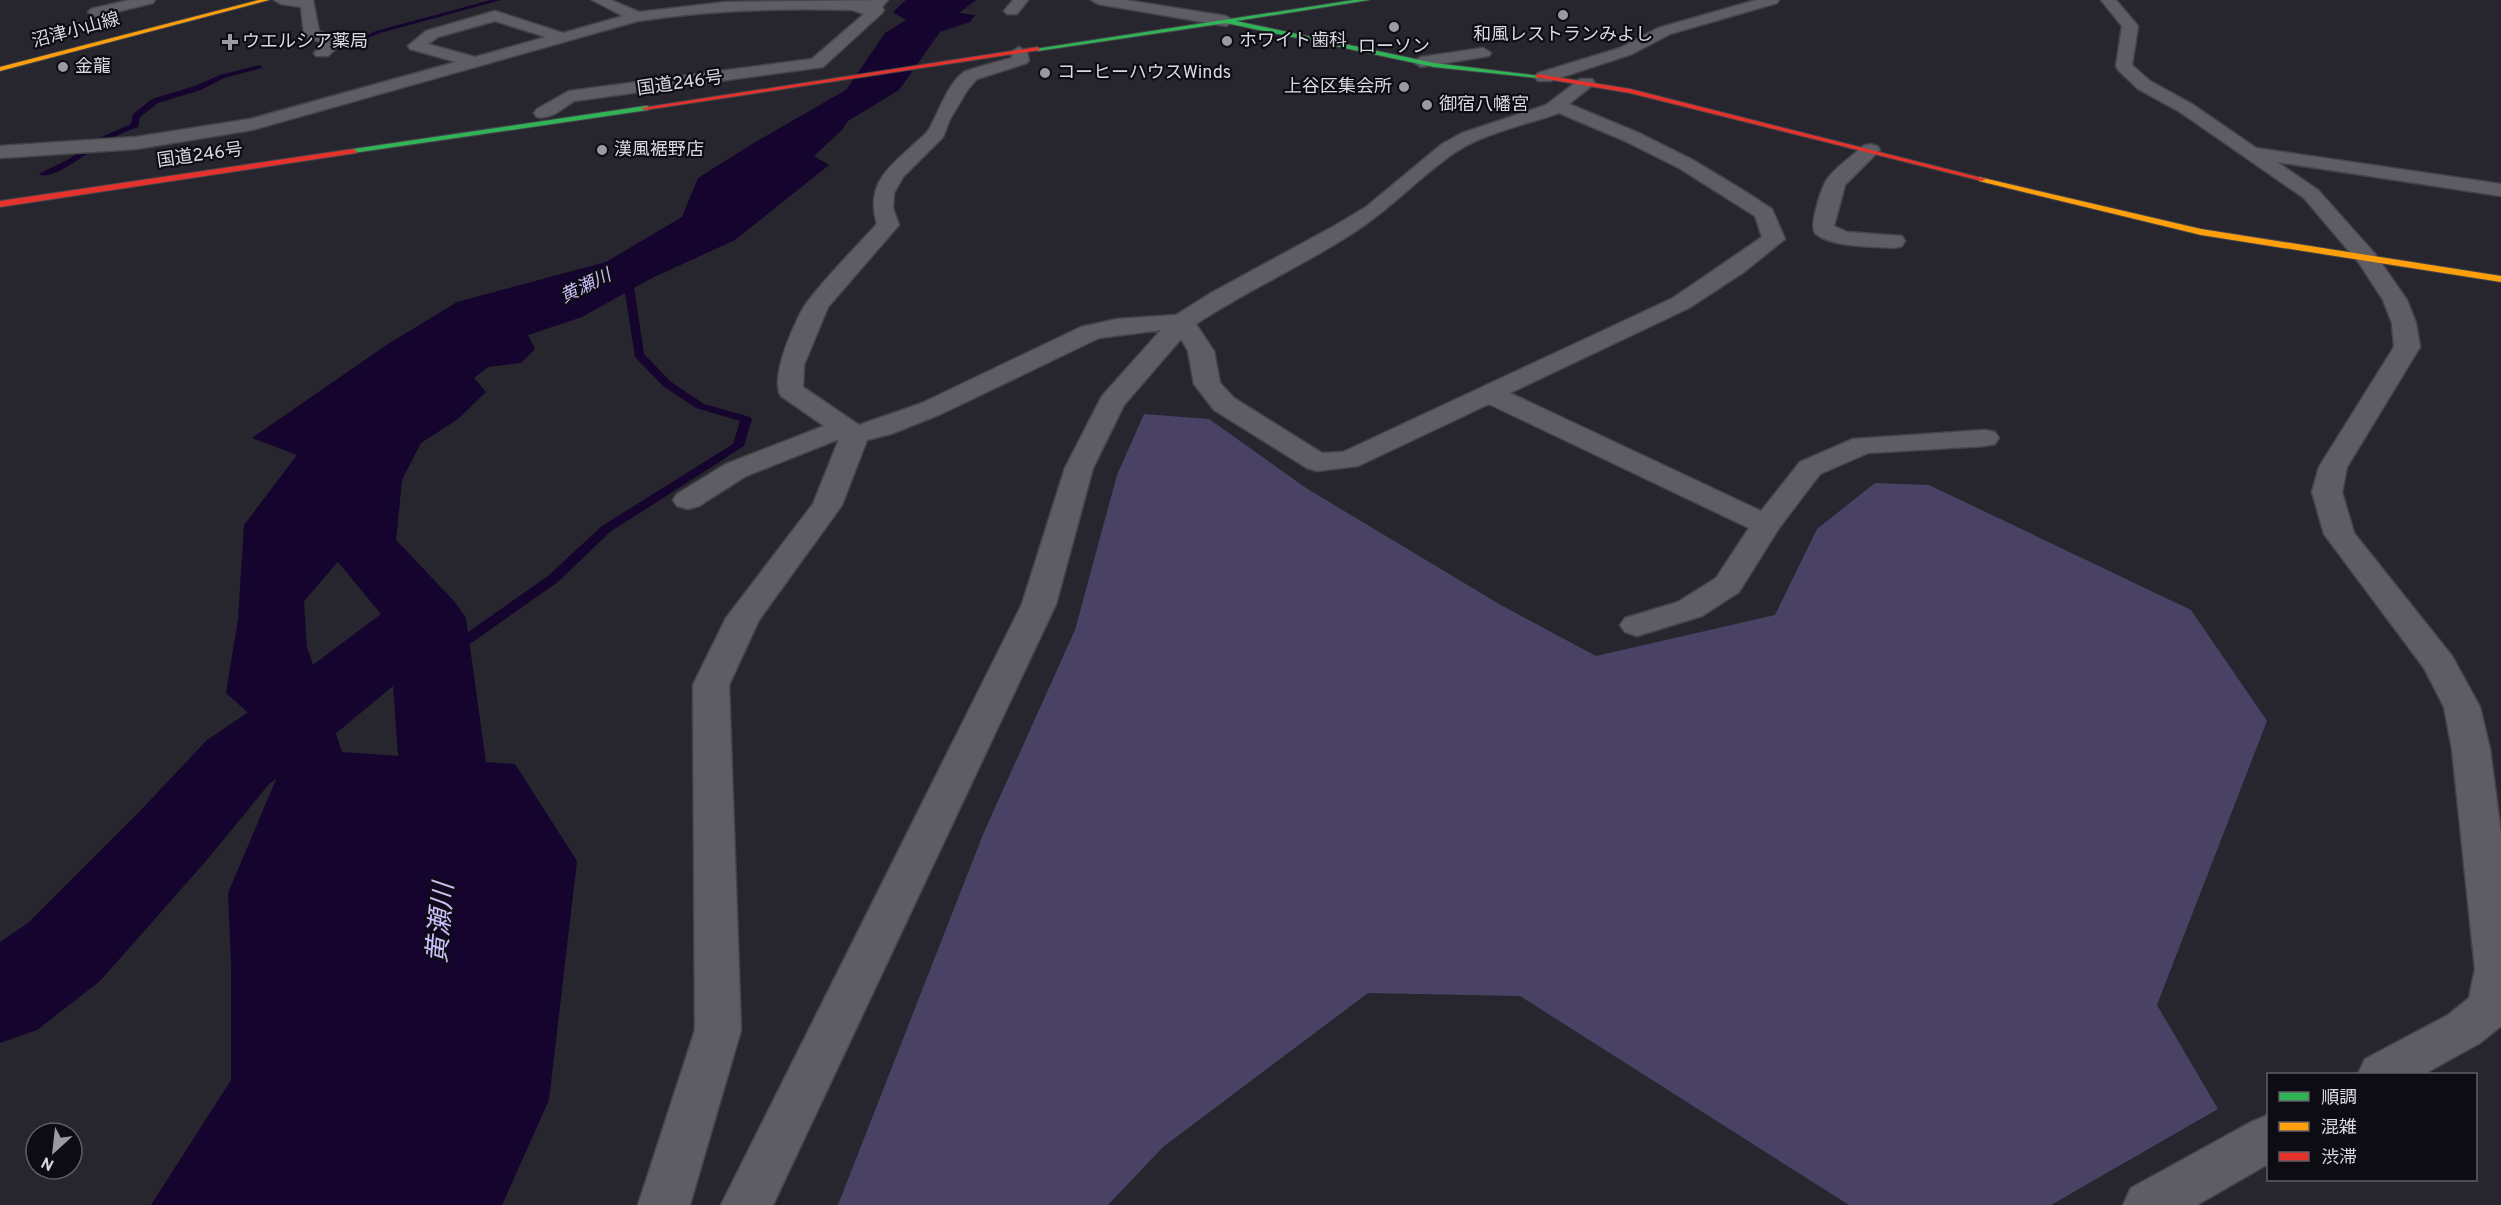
<svg xmlns="http://www.w3.org/2000/svg" width="2501" height="1205" font-family="Overpass,'Noto Sans JP',sans-serif">
  <style>
    .green { fill: #4a4264 }
    .water { fill: #14042e }
    .lines { fill: none; stroke-linecap: round; stroke-linejoin: round }
    .stream { fill: #14042e; fill-rule: evenodd }
    .river { fill: #14042e; fill-rule: evenodd }
    .street-casing { stroke: #45444b; stroke-width: 3 }
    .fast-casing { stroke: #45444b; stroke-width: 2 }
    .slow-casing { stroke: #45444b; stroke-width: 2 }
    .jam-casing { stroke: #45444b; stroke-width: 2 }
    .street { fill: #5e5d64; fill-rule: evenodd }
    .fast { fill: #30b455; fill-rule: evenodd }
    .slow { fill: #ff9f0a; fill-rule: evenodd }
    .jam { fill: #e5322d; fill-rule: evenodd }
    .poi-dot { fill: #9b9aa3; stroke: #0e0c13; stroke-width: 2 }
    .labels { text-anchor: middle; dominant-baseline: central; stroke-width: 4.5; stroke-linejoin: round; paint-order: stroke }
    .far-street-label { font-size: 18px; fill: #dad8e2; stroke: #0e0c13 }
    .far-poi-label { font-size: 18px; fill: #dad8e2; stroke: #0e0c13; text-anchor: start }
    .far-water-label { font-size: 18px; font-style: italic; fill: #c9bdf8; stroke: #0e0c13 }
    .near-water-label { font-size: 27px; font-style: italic; fill: #c9bdf8; stroke: #0e0c13 }
  </style>
  <rect width="100%" height="100%" fill="#27262e"/>
  <path class="green" d="M1144 414 1209 419 1306 488 1499 604 1596 656 1775 615 1817 529 1875 483 1929 485 2191 610 2267 721 2157 1005 2218 1109 2051 1205H1849L1520 996 1368 993 1163 1147 1108 1205H838L984 832 1075 630 1117 475Z"/>
  <path class="water" d="M906 0H976L959 13 975 15 970 22 940 32 899 90 848 121 842 130 814 156 829 165 735 240 652 278 582 317 528 335 535 349 521 363 488 367 474 378 486 392 458 419 421 443 392 499 304 601 307 647 342 752 515 764 577 861 549 1100 502 1205H151L231 1080V965L228 893 289 749 226 693 238 619 244 525 297 455 252 438 388 344 457 302 606 262 682 217 698 178 757 141 846 90 885 33 906 20 893 12Z"/>
  <g class="lines">
    <g class="stream">
      <path d="M491 0H501L380 33 355 43 350 42 376 31Z"/>
      <path d="M260 65 262 68 224 78 201 90 158 103 140 117 138 127C125 132 111 137 99 145 88 152 52 182 39 174L69 159 95 140 131 124 133 114 152 99 195 86 220 75Z"/>
      <path d="M627 270 632 273 644 354 671 382 704 404 750 417 752 419 744 446 610 532 558 582 437 667H427L425 664 427 661 548 576 602 526 733 444 740 421 696 408 663 386 635 357 622 273Z"/>
    </g>
    <path class="river" d="M388 419 411 424 420 438 404 460 396 540 454 601 466 618 496 835 494 863 481 889 447 899 413 889 400 863 404 835 393 686 322 745 269 784 206 861 100 981 37 1030 0 1043V942L28 923 140 811 207 740 262 703 381 614 323 544 338 457 365 424Z"/>
    <defs>
      <g id="street">
        <path d="M129 0H155L153 3 96 17 88 12 91 9Z"/>
        <path d="M274 0H313L319 31 341 39 343 42 328 56H316L314 53 324 43 306 37 304 34 301 7 281 4Z"/>
        <path d="M592 0H611L639 12 726 2 888 0 882 7 884 10 882 13 823 67 574 101C563 108 551 120 537 117L534 113 537 109 569 91 812 59 864 14 852 10C780 8 709 10 638 21L252 130 136 149 0 158V146L136 137 250 119 456 62 410 49 408 46 426 31 495 11 563 33 623 16ZM495 21 546 37 475 57 428 44 438 37Z"/>
        <path d="M1013 0H1028L1017 14H1007L1004 11Z"/>
        <path d="M1091 0H1125L1226 16 1234 21 1226 26 1098 4Z"/>
        <path d="M1756 0H1779L1777 3 1670 34 1632 54 1550 81H1538L1535 77 1538 73 1620 48 1658 28Z"/>
        <path d="M2101 0H2116L2138 26 2132 65 2150 81 2192 104 2256 148 2501 184V196L2277 162 2318 190 2375 254 2407 300 2416 323 2420 347 2347 467 2342 492 2354 533 2452 656 2480 707 2490 749 2501 833V1026L2480 1043 2424 1074H2358L2365 1059 2448 1015 2469 998 2475 969 2452 749 2444 707 2424 668 2324 534 2312 492 2319 467 2394 347 2392 323 2383 300 2359 263 2304 198 2180 112 2138 89 2118 70 2116 66 2122 26Z"/>
        <path d="M1019 47 1027 52 1029 60 1027 63 977 79 968 89 950 119 943 137 903 177 894 193 893 208 899 225 828 307 804 365 803 387 859 425 922 403 1081 327 1117 319 1176 315 1211 293 1336 225 1366 207 1442 144 1462 133 1546 105 1580 79H1592L1595 83 1569 104 1639 133 1693 160 1746 192 1772 209 1785 239 1744 272 1689 308 1510 393 1761 511 1800 462 1853 439 1985 430 1995 432 1999 438 1995 444 1985 446 1868 453 1820 474 1779 528 1739 592 1702 616 1637 636 1625 632 1620 625 1625 618 1678 602 1716 578 1749 528 1489 404 1358 466 1317 471 1307 468 1214 410 1194 384 1188 351 1181 339 1124 405 1093 468 1056 604 773 1205H721L1022 604 1065 468 1102 396 1161 330 1099 338 941 414 891 434 867 440 842 505 759 620 729 685 741 1030 690 1205H638L695 1030 693 685 726 618 813 504 839 439 746 476 699 506 688 509 677 506 673 500 677 494 726 464 824 426 781 396C769 378 796 317 808 301 829 274 854 249 877 224 866 186 885 171 911 147 916 142 924 136 928 131 939 113 946 86 964 72 967 70 1004 60 1012 58L1011 52ZM1559 113 1625 141 1679 168 1755 216 1762 237 1673 298 1343 452 1322 453 1234 398 1220 383 1214 351 1196 324C1246 291 1302 266 1353 233 1391 209 1421 175 1457 151 1487 132 1525 125 1559 113Z"/>
        <path d="M1483 48 1491 53 1489 56 1421 67 1413 62 1421 57Z"/>
        <path d="M1870 144 1877 146 1880 150 1845 185 1834 226 1847 232 1902 236 1905 241 1902 246 1894 248C1873 246 1833 248 1816 234 1808 228 1821 190 1826 181 1834 168 1852 157 1863 146Z"/>
        <path d="M2268 1115V1164L2197 1205H2123L2131 1188 2251 1122Z"/>
      </g>
      <g id="fast">
        <path d="M1354 0H1369L1236 21 1434 63 1540 76 1537 78 1434 67 1226 23 1038 51 1035 49Z"/>
        <path d="M645 106H648V110L353 153 349 151 353 149Z"/>
      </g>
      <g id="slow">
        <path d="M259 0H269L0 71V67Z"/>
        <path d="M1979 177 2201 229 2501 276V282L2201 235 1979 181Z"/>
      </g>
      <g id="jam">
        <path d="M1038 47 1040 50 645 110 641 108Z"/>
        <path d="M1537 74 1630 89 1986 179 1982 181 1630 93 1535 77Z"/>
        <path d="M353 149 357 151 356 153 0 207V201Z"/>
      </g>
    </defs>
    <use href="#street" class="street-casing"/>
    <use href="#fast" class="fast-casing"/>
    <use href="#slow" class="slow-casing"/>
    <use href="#jam" class="jam-casing"/>
    <use href="#street" class="street"/>
    <use href="#fast" class="fast"/>
    <use href="#slow" class="slow"/>
    <use href="#jam" class="jam"/>
  </g>
  <g class="poi-dot">
    <circle cx="1563" cy="15" r="6"/>
    <circle cx="1394" cy="27" r="6"/>
    <circle cx="1227" cy="41" r="6"/>
    <path d="M227 33h6v6h6v6h-6v6h-6v-6h-6v-6h6z"/>
    <circle cx="63" cy="67" r="6"/>
    <circle cx="1045" cy="73" r="6"/>
    <circle cx="1404" cy="87" r="6"/>
    <circle cx="1427" cy="105" r="6"/>
    <circle cx="602" cy="150" r="6"/>
  </g>
  <g class="labels">
    <g class="far-street-label">
      <text transform="translate(76 31) rotate(-15)">沼津小山線</text>
      <text transform="translate(680 84) rotate(-8)">国道246号</text>
      <text transform="translate(200 156) rotate(-8)">国道246号</text>
    </g>
    <g class="far-poi-label">
      <text x="1563" y="35" text-anchor="middle">和風レストランみよし</text>
      <text x="1239" y="41">ホワイト歯科</text>
      <text x="242" y="42">ウエルシア薬局</text>
      <text x="1394" y="47" text-anchor="middle">ローソン</text>
      <text x="75" y="67">金龍</text>
      <text x="1057" y="73">コーヒーハウスWinds</text>
      <text x="1392" y="87" text-anchor="end">上谷区集会所</text>
      <text x="1439" y="105">御宿八幡宮</text>
      <text x="614" y="150">漢風裾野店</text>
    </g>
    <g class="far-water-label">
      <text transform="translate(586 287) rotate(-26)">黄瀬川</text>
    </g>
    <g class="near-water-label">
      <text transform="translate(442 923) rotate(-85)">黄瀬川</text>
    </g>
  </g>
  <rect x="2267" y="1073" width="210" height="108" fill="#0e0c13" stroke="#605e66" stroke-width="1.5"/>
  <rect x="2279" y="1092" width="30" height="9" fill="#30b455" stroke="#605e66" stroke-width="1.5"/>
  <text x="2321" y="1103" font-size="18" fill="#dad8e2">順調</text>
  <rect x="2279" y="1122" width="30" height="9" fill="#ff9f0a" stroke="#605e66" stroke-width="1.5"/>
  <text x="2321" y="1133" font-size="18" fill="#dad8e2">混雑</text>
  <rect x="2279" y="1152" width="30" height="9" fill="#e5322d" stroke="#605e66" stroke-width="1.5"/>
  <text x="2321" y="1163" font-size="18" fill="#dad8e2">渋滞</text>
  <g transform="translate(54 1151) rotate(207)"><circle r="28" fill="#0e0c13" stroke="#605e66" stroke-width="1.5"/>
  <path d="M0-4.5L10 22L0 15L-10 22Z" fill="#9b9aa3"/>
  <text y="-9" font-size="16" font-weight="bold" text-anchor="middle" fill="#dad8e2">N</text>
  </g>
</svg>
